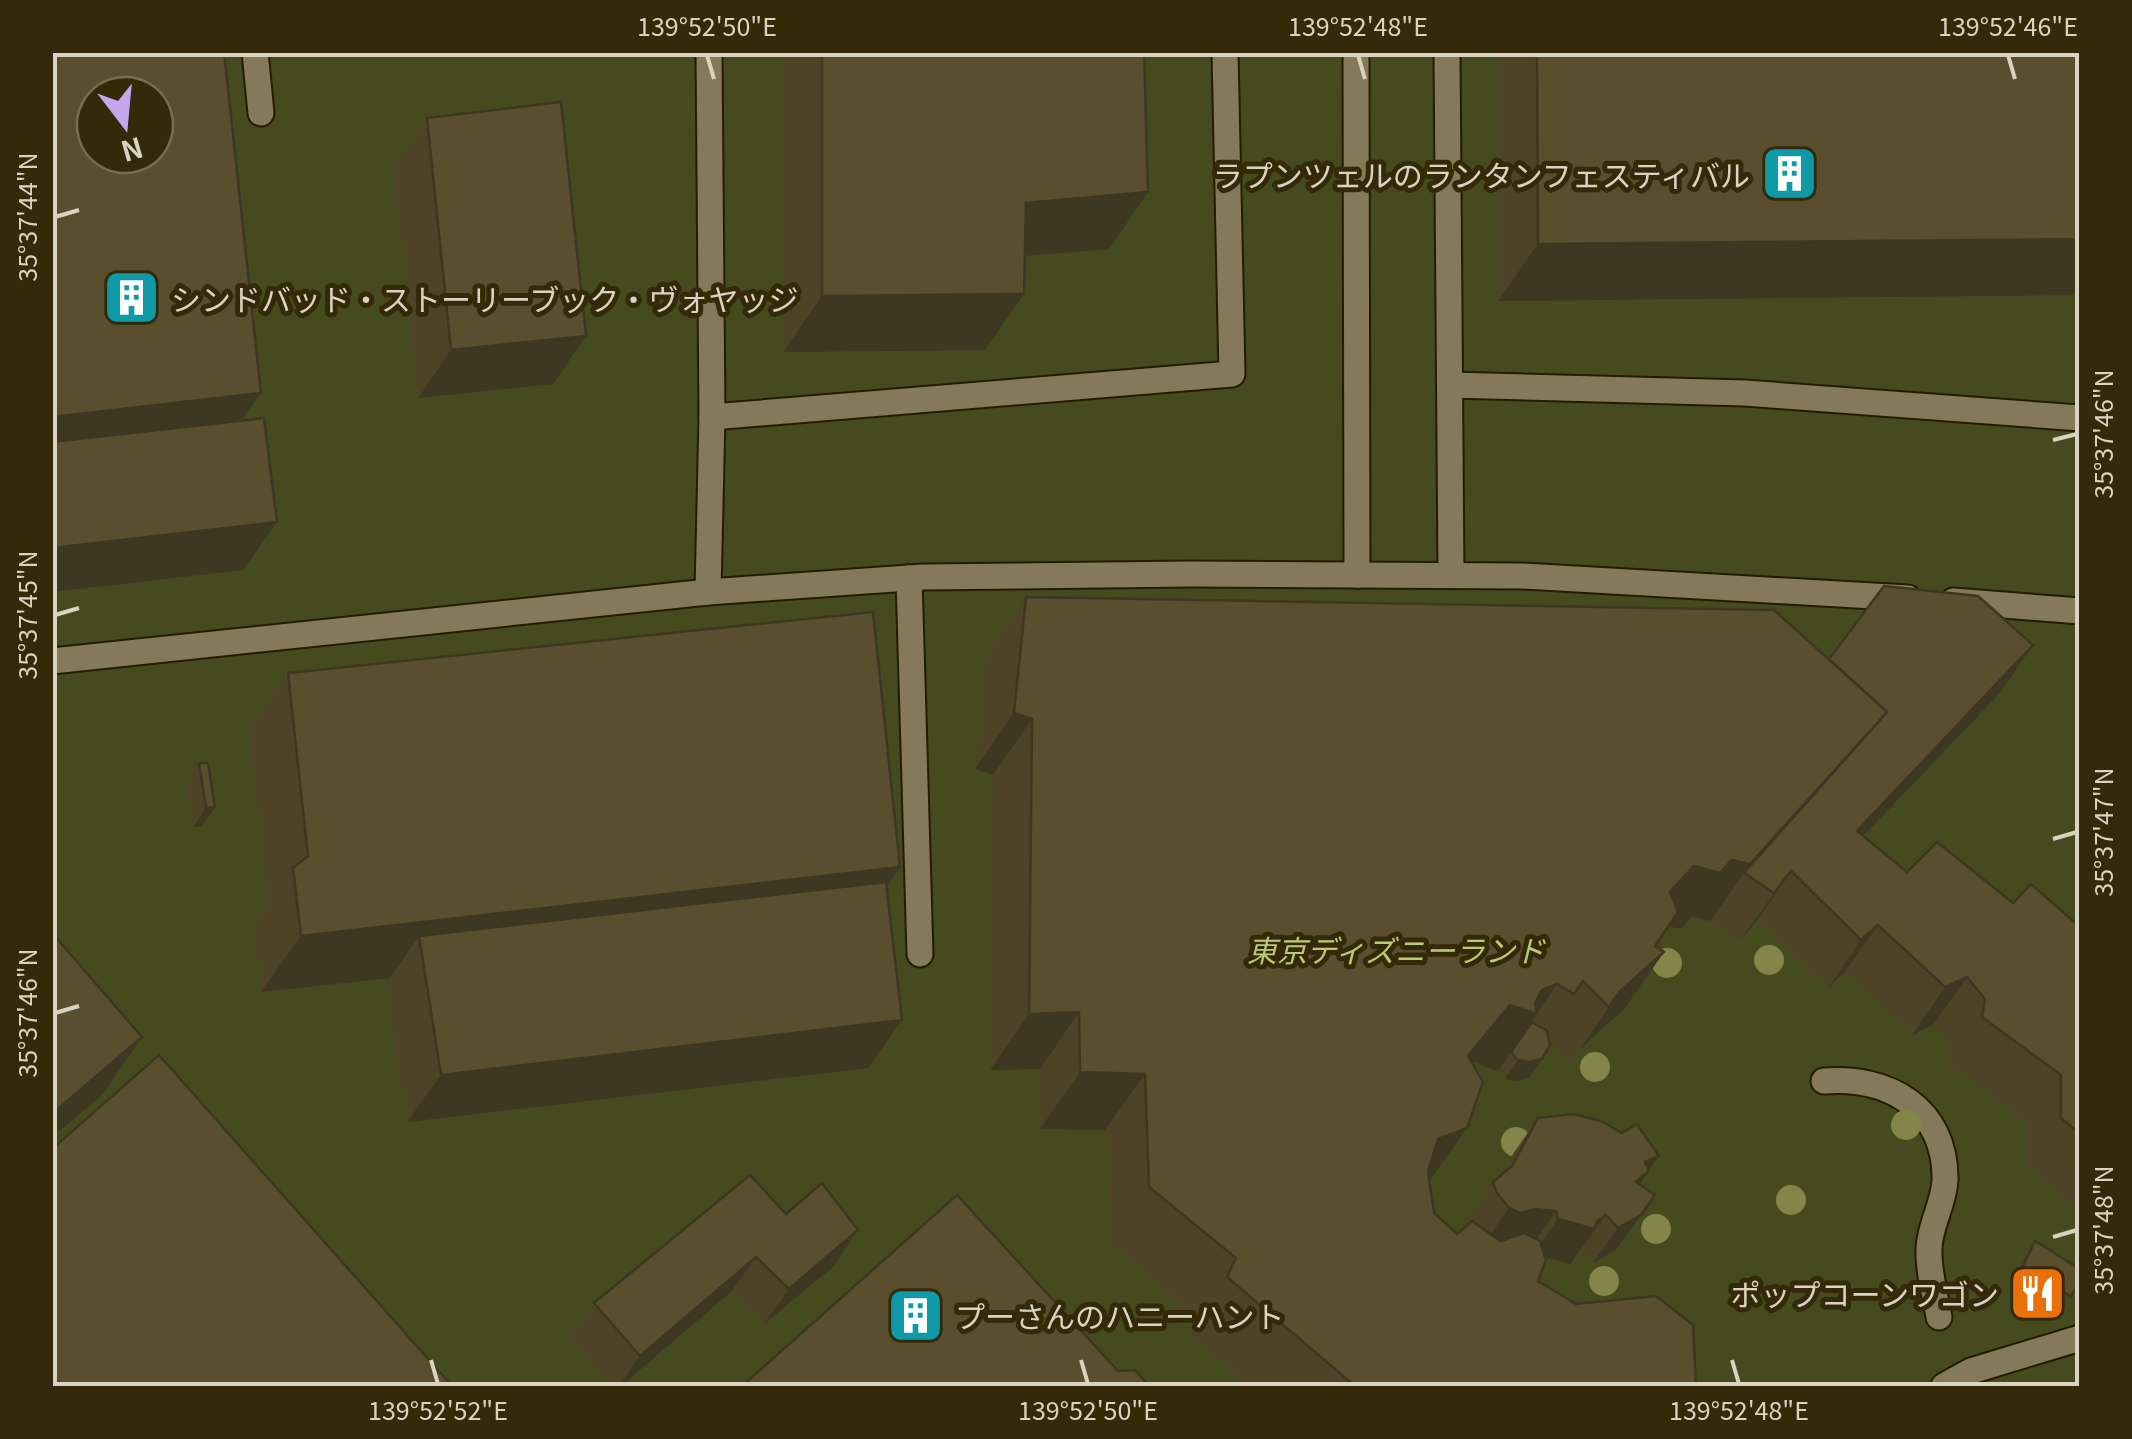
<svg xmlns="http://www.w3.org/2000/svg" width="2132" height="1439" font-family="Georgia,'Noto Sans JP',serif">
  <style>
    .green { fill: #454b1f; fill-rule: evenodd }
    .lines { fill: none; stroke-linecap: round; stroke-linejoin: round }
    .minor-casing { stroke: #251c00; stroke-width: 29 }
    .minor { stroke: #847958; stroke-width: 25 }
    .tree { fill: #838648 }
    .wall { fill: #4d4428 }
    .shaded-wall { fill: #3e3721 }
    .building { fill: #594f2f; stroke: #3e3721; stroke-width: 2.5; fill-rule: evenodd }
    .ticks { fill: none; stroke: #d9d3c1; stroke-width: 4 }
    .labels { text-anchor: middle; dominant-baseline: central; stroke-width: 10; stroke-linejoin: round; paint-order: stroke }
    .poi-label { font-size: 30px; fill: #d9d3c1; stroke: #342a0a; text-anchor: end }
    .park-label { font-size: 30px; font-style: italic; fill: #bbca72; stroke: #342a0a }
    .neatline { fill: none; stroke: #d9d3c1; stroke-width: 4 }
    .ticks-label { font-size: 25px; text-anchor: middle; fill: #d9d3c1 }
  </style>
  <rect width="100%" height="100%" fill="#3e3415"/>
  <path class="green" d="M52 53H2079V1386H53ZM95 95H155V155H95Z"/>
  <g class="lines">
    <defs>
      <g id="minor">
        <path d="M255 52 261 113"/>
        <path d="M1356 52 1357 575"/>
        <path d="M1447 52 1451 575"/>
        <path d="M1450 385 1745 393 2080 418"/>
        <path d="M712 417 1232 374 1225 52"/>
        <path d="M909 578 920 954"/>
        <path d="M708 592 712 417 709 52"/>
        <path d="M1953 601 2080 611"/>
        <path d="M52 661 708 592 923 577 1191 574 1523 576 1908 598"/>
        <path d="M1824 1081C1888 1076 1946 1108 1945 1180 1944 1204 1930 1224 1929 1248 1928 1270 1935 1295 1939 1317"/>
        <path d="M1944 1386 1971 1371 2080 1338"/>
      </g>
    </defs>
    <use href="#minor" class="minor-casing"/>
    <use href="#minor" class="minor"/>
  </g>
  <g class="tree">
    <circle cx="1769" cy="960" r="15"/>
    <circle cx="1667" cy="963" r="15"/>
    <circle cx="1595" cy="1067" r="15"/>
    <circle cx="1906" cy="1125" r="15"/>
    <circle cx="1516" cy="1142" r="15"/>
    <circle cx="1791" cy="1200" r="15"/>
    <circle cx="1656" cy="1229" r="15"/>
    <circle cx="1604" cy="1281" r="15"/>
  </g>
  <g class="wall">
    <path d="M783 52H1144L1148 192 1109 249 1025 256 1024 294 985 350 783 352Z"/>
    <path d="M1497 52H2080V295L1498 301Z"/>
    <path d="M427 118 586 336 553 384 418 398 393 166Z"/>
    <path d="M1026 597 1829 659 2033 645 2000 693 1863 836 1907 872 2013 903 2080 927V1220L2056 1190 2027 1166 2028 1122 1948 1065 1951 1047 1933 1025 1912 1035 1844 973 1828 988 1758 919 1740 941 1710 921 1692 916 1681 929 1668 926 1655 946 1664 952 1624 1009 1580 1049 1569 1063 1550 1044 1529 1078 1516 1081 1505 1079 1498 1071 1472 1062 1429 1181 1434 1213 1457 1234 1470 1223 1468 1217 1493 1182 1502 1174 1513 1154 1538 1118 1649 1170 1640 1185 1616 1250 1593 1263 1581 1251 1577 1253 1570 1264 1545 1257 1538 1281 1696 1386H1250L1188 1333 1197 1315 1110 1244 1105 1130 1040 1129V1069L990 1070 993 775 975 769 986 654Z"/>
    <path d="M288 673 900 867 886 887 902 1020 868 1068 407 1122 385 984 390 978 261 992 253 924 268 904 249 729Z"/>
    <path d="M199 763 215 807 202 826 193 827 186 782Z"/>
    <path d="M750 1175 834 1266 764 1324 731 1292 621 1386H612L569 1339 594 1303Z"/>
    <path d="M2035 1241 2080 1282 2057 1315 2008 1287 2022 1260Z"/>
  </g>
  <g class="shaded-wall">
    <path d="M1148 192 1109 249 987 259 1026 203Z"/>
    <path d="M2080 239V295L1498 301 1538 244Z"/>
    <path d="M1024 294 985 350 783 352 822 296Z"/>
    <path d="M586 336 553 384 418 398 451 350Z"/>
    <path d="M261 393 227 441 52 461V417Z"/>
    <path d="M277 522 243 570 52 592V548Z"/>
    <path d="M2033 645 2000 693 1823 878 1857 831Z"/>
    <path d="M1887 712 1744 873 1710 921 1692 916 1681 929 1654 923 1670 892 1694 866 1732 860Z"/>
    <path d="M1014 713 1032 719 993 775 975 769Z"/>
    <path d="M215 807 202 826 193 827 206 808Z"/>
    <path d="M900 867 861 924 419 936 390 978 261 992 301 936Z"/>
    <path d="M1791 871 1758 919 1740 941 1774 893Z"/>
    <path d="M1878 925 1844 973 1828 988 1861 940Z"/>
    <path d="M1664 952 1624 1009 1580 1049 1619 992Z"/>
    <path d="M1967 977 1933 1025 1912 1035 1945 987Z"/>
    <path d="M1557 984 1498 1071 1471 1061 1468 1056 1510 1005Z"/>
    <path d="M1079 1012 1040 1069 990 1070 1029 1014Z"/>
    <path d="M902 1020 868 1068 407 1122 441 1075Z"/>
    <path d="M142 1037 103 1094 52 1137V1114Z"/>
    <path d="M1542 1059 1529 1078 1516 1081 1505 1079 1518 1060Z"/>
    <path d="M1080 1072 1145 1074 1105 1130 1040 1129Z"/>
    <path d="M1467 1128 1427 1184 1399 1195 1438 1139Z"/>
    <path d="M1659 1156 1646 1174 1649 1171 1625 1206 1645 1162Z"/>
    <path d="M1655 1195 1616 1250 1593 1263 1618 1228Z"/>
    <path d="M1509 1208 1534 1209 1556 1211 1532 1246 1484 1244Z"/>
    <path d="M1606 1215 1570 1264 1533 1254 1558 1219 1597 1221Z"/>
    <path d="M858 1230 834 1266 764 1324 789 1289Z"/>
    <path d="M756 1257 731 1292 621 1386H619L640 1356Z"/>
  </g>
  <g class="building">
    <path d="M52 52H224L261 393 52 417ZM95 95H155V155H95Z"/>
    <path d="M822 52H1144L1148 192 1026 203 1024 294 822 296Z"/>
    <path d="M1537 52H2080V239L1538 244Z"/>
    <path d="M561 102 586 336 451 350 427 118Z"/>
    <path d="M264 418 277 522 52 548V442Z"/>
    <path d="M1884 586 1978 596 2033 645 1857 831 1907 872 1937 842 2013 903 2031 884 2080 927V1134L2061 1118V1075L1982 1017 1985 999 1967 977 1945 987 1878 925 1861 940 1791 871 1774 893 1744 873 1887 712 1829 659Z"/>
    <path d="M1026 597 1774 610 1887 712 1750 864 1732 860 1720 873 1694 866 1670 892 1678 912 1655 946 1664 952 1619 992 1609 1007 1583 981 1574 994 1557 984 1542 990 1535 1003 1537 1014 1510 1005 1468 1056 1483 1082 1467 1128 1438 1139 1428 1171 1434 1213 1457 1234 1472 1221 1501 1241 1524 1233 1540 1241 1546 1260 1538 1281 1576 1304 1656 1296 1693 1325 1696 1386H1355L1227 1277 1236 1258 1149 1187 1145 1074 1080 1072 1079 1012 1029 1014 1032 719 1014 713Z"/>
    <path d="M873 612 900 867 301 936 293 868 308 856 288 673Z"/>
    <path d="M199 763H208L215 807 206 808Z"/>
    <path d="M886 882 902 1020 441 1075 419 936Z"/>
    <path d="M52 933 142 1037 52 1114Z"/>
    <path d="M1532 1022 1547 1031 1550 1045 1542 1059 1529 1062 1518 1060 1511 1052Z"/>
    <path d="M159 1055 452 1386H52V1149Z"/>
    <path d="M1573 1114 1601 1121 1622 1133 1637 1124 1659 1156 1645 1162 1649 1171 1636 1182 1655 1195 1641 1215 1618 1228 1606 1215 1597 1221 1594 1229 1558 1219 1556 1211 1534 1209 1520 1213 1509 1208 1497 1193 1493 1182 1512 1166 1538 1118Z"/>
    <path d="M750 1175 786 1214 822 1183 858 1230 789 1289 756 1257 640 1356 594 1303Z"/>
    <path d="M957 1195 1118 1371 1135 1370 1149 1386H742Z"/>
    <path d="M2035 1241 2080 1269V1282L2071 1296 2022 1268Z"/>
  </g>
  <path class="ticks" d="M707 55 714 79M1358 55 1365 79M2008 55 2015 79M55 217 79 210M2053 440 2077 434M55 615 79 608M2053 839 2077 832M55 1013 79 1006M2053 1237 2077 1230M431 1360 438 1384M1081 1360 1088 1384M1732 1360 1739 1384"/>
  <defs>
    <symbol id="building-square" viewBox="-11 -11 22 22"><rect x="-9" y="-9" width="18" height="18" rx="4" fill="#0f9aa8" stroke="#342a0a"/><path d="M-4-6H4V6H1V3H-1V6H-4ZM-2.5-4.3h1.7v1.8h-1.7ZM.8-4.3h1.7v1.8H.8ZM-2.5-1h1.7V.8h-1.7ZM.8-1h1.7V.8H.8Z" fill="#fff"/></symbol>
    <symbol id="restaurant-square" viewBox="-11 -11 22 22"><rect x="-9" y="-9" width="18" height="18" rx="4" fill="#e8710a" stroke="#342a0a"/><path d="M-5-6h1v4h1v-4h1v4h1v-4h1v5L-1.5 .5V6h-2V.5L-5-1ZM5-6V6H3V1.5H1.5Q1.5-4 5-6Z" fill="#fff"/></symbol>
  </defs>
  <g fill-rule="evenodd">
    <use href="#building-square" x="1758" y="142" width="63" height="63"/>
    <use href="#building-square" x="100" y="266" width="63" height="63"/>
    <use href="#restaurant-square" x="2006" y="1262" width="63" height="63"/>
    <use href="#building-square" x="884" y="1284" width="63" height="63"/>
  </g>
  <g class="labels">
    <g class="poi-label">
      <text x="1750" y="174">ラプンツェルのランタンフェスティバル</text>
      <text x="171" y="298" text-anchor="start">シンドバッド・ストーリーブック・ヴォヤッジ</text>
      <text x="1999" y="1293">ポップコーンワゴン</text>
      <text x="955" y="1315" text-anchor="start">プーさんのハニーハント</text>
    </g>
    <g class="park-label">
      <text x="1396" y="949">東京ディズニーランド</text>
    </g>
  </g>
  <rect width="2132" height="1439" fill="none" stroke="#342a0a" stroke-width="110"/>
  <g transform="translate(125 125) rotate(164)"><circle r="48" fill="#342a0a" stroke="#766e53" stroke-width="2.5"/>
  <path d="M0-8L18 38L0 25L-18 38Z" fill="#c7a6f0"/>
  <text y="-15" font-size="28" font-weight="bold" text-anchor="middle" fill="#d9d3c1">N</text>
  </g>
  <rect x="55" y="55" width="2022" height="1329" class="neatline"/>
  <g class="ticks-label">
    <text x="707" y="36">139°52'50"E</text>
    <text x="1358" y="36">139°52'48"E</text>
    <text x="2008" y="36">139°52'46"E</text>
    <text transform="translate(28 217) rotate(-90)" y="9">35°37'44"N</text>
    <text transform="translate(2104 434) rotate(-90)" y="9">35°37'46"N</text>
    <text transform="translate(28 615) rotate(-90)" y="9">35°37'45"N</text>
    <text transform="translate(2104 832) rotate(-90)" y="9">35°37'47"N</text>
    <text transform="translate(28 1013) rotate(-90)" y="9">35°37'46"N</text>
    <text transform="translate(2104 1230) rotate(-90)" y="9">35°37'48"N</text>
    <text x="438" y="1420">139°52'52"E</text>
    <text x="1088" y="1420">139°52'50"E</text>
    <text x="1739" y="1420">139°52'48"E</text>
  </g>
</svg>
